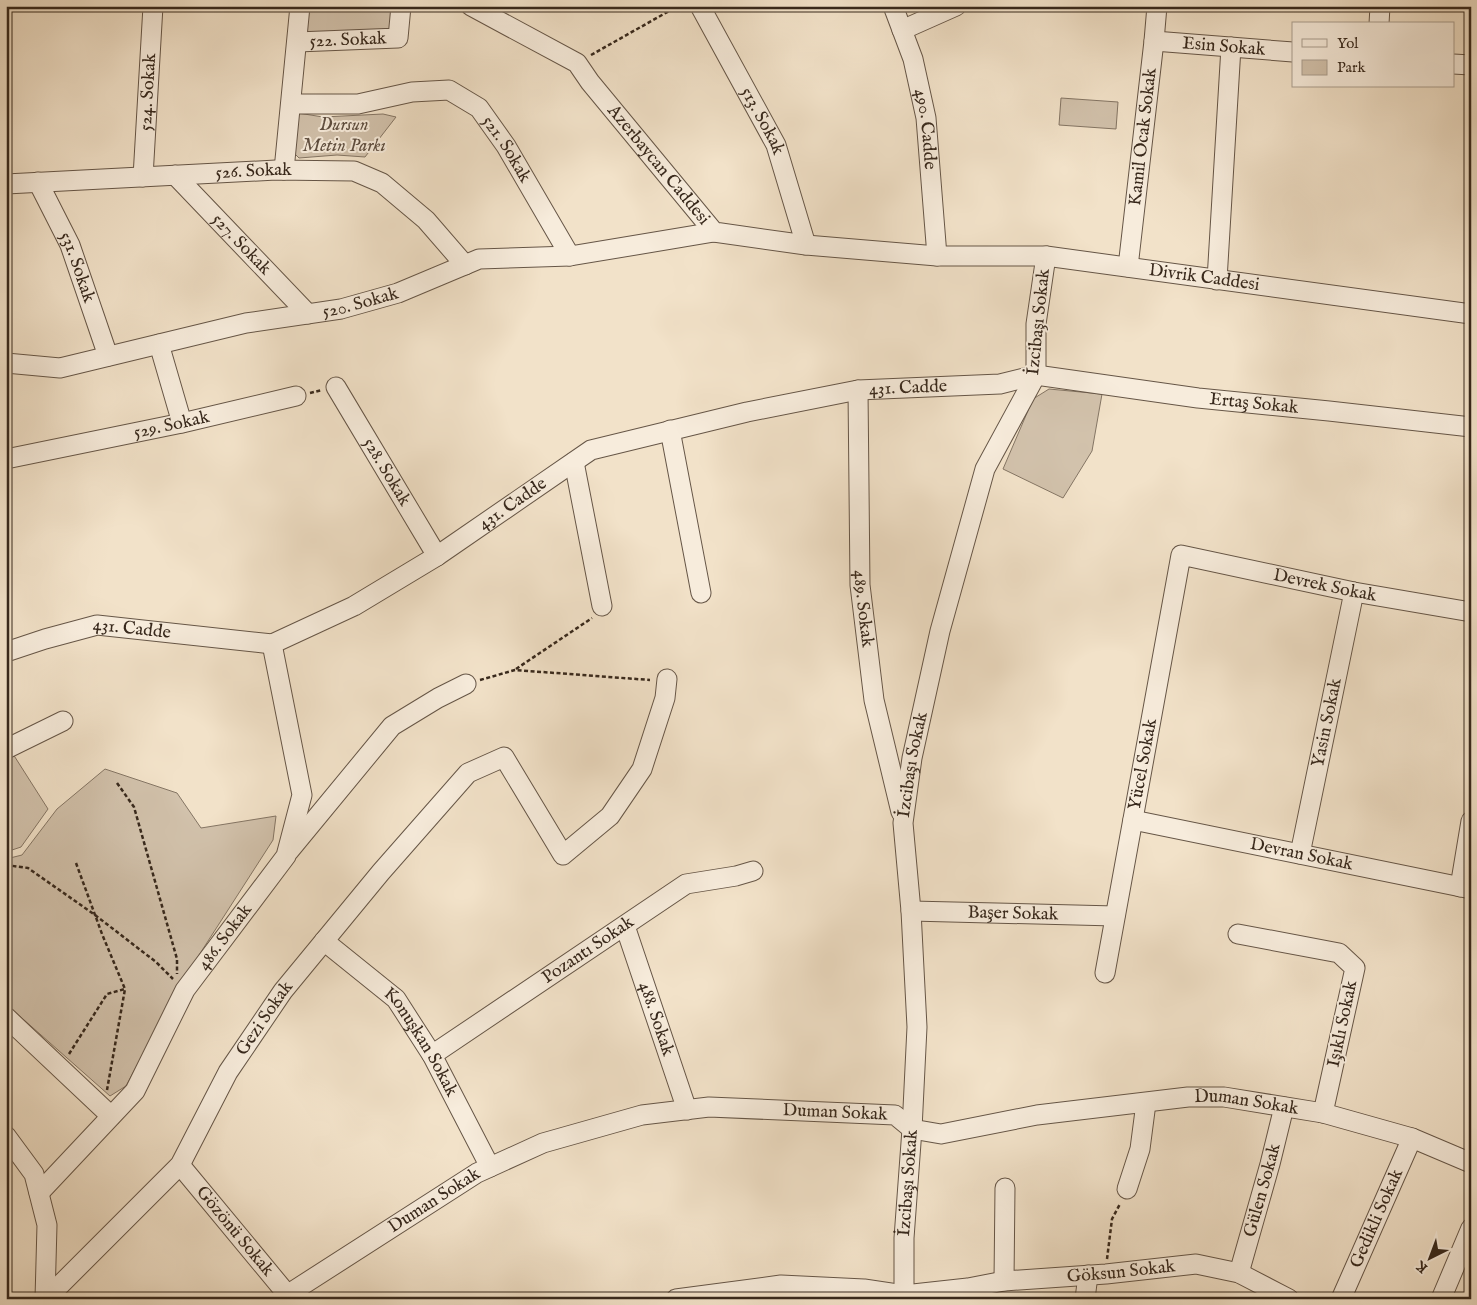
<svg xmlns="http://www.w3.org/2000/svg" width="1477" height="1305" font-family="'IM FELL English',serif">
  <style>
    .green { fill: #d2c2ac; stroke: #847564 }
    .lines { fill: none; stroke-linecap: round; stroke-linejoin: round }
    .minor-casing { stroke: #665647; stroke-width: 21 }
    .path { stroke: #37281c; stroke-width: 2.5; stroke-dasharray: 4 2.5; stroke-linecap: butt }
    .minor { stroke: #f7ecdc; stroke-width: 19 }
    .labels { text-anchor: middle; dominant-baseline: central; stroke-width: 4; stroke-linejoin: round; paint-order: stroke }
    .street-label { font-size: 18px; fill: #37281c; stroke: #f7ecdc }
    .park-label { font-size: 18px; font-style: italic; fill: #5e4e40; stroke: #f7ecdc }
  </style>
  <rect width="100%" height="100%" fill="#f2e2c9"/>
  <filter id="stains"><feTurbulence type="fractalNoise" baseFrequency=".004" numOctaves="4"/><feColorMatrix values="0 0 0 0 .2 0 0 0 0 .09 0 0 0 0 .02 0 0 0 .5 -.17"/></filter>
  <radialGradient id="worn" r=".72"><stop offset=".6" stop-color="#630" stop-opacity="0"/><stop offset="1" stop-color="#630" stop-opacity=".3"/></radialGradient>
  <g class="green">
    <path d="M308 6H395L393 32 306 36Z"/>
    <path d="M1061 98 1118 102 1116 129 1059 125Z"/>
    <path d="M298 113 323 117 383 114 396 117 365 157 337 155 299 158 292 151Z"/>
    <path d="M1049 389 1102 394 1092 451 1063 498 1003 469 1033 399Z"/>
    <path d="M13 754 48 809 21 847 6 852V758Z"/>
    <path d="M105 769 177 793 201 828 276 816 273 840 181 983 126 1086 110 1096 6 1004V859L22 855 57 809Z"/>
  </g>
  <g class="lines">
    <defs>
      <g id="minor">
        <path id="s1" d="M471 6 577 63 590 82 714 232 806 245 937 256H1046L1471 314"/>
        <path id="s2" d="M700 6 776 145 806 245"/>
        <path id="s3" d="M893 6 913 59 926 118 937 256"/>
        <path d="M1379 24 1380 6"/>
        <path d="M902 30 956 6"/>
        <path id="s4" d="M1154 41 1293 52"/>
        <path id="s5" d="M297 42 398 38 401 6"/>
        <path d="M1453 64 1471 65"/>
        <path id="s6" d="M291 104H358L412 92 449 90 479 108 506 146 570 256"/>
        <path d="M284 170 300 6"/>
        <path id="s7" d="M175 175 308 314"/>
        <path id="s8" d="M143 177 153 6"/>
        <path id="s9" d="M38 182 70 245 108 356"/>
        <path id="s10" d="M6 184 276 170 354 171 382 183 426 220 465 265"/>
        <path id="s11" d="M1128 267 1154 41 1157 6"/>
        <path d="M1217 280 1231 47"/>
        <path d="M159 344 182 423"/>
        <path id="s12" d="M6 363 60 368 246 323 341 309 398 293 479 259 570 256 714 232"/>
        <path id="s13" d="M336 387 437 556"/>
        <path id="s14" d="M858 390 860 585 874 700 901 812"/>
        <path d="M670 430 701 593"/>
        <path id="s15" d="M6 459 182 423 296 396"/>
        <path d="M574 462 602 606"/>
        <path id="s16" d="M6 652 45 639 97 625 272 644 354 606 437 556 591 450 747 412 858 390 1000 384 1036 375 1198 398 1329 411 1471 427"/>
        <path d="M6 749 63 721"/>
        <path id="s17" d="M1133 820 1471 889"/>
        <path d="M289 851 392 726 438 698 466 684"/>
        <path id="s18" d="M1300 854 1354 592"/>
        <path d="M1460 887 1471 821"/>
        <path id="s19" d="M911 911 1115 916"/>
        <path id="s20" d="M625 926 687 1110"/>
        <path d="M1238 934 1339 953 1355 968 1323 1113"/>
        <path id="s21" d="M324 941 396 999 432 1055 490 1167"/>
        <path id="s22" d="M1105 973 1181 555 1354 592 1471 612"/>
        <path d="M6 1017 111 1116"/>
        <path id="s23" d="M432 1055 686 884 736 876 753 871"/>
        <path d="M6 1136 34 1174 47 1225 45 1299"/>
        <path id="s24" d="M180 1165 291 1299"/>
        <path d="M1127 1189 1140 1149 1146 1103"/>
        <path id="s25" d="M39 1193 135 1091 185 990 286 856 302 795 272 644"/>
        <path id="s26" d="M1239 1273 1270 1164 1284 1107"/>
        <path d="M1004 1281 1005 1188"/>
        <path id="s27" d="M287 1295 477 1173 543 1143 642 1115 709 1107 895 1115 912 1129 941 1134 1037 1115 1188 1097H1224L1323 1113 1412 1138 1471 1163"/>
        <path id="s28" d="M46 1299 180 1165 228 1072 283 991 381 872 468 773 504 757 563 855 610 816 642 769 665 698 667 679"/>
        <path id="s29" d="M676 1299 781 1285 864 1289 904 1295 968 1288 1004 1281 1106 1274 1196 1264 1239 1273 1289 1299"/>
        <path id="s30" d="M904 1299V1238L912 1129 917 1027 911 911 903 823 912 758 940 631 985 469 1036 375V324L1046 256"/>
        <path d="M1085 1299 1088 1275"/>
        <path id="s31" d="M1341 1299 1412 1138"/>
        <path d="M1441 1299 1471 1228"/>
      </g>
    </defs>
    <use href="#minor" class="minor-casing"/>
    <g class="path">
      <path d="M591 55 678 6"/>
      <path d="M310 393 322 390"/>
      <path d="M516 669 592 618"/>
      <path d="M480 680 515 670 650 680"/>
      <path d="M117 783 134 807 177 959V974"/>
      <path d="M76 863 102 934 125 989 107 1090"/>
      <path d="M6 865 28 868 95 915 156 962 173 979"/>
      <path d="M69 1054 107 994 125 989"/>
      <path d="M1107 1259 1112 1219 1120 1204"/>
    </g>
    <use href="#minor" class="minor"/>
  </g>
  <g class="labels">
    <g class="street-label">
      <text stroke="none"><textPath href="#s5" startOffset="51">522. Sokak</textPath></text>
      <text stroke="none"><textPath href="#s4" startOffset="70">Esin Sokak</textPath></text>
      <text stroke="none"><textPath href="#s8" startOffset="85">524. Sokak</textPath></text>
      <text stroke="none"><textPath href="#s2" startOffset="131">513. Sokak</textPath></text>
      <text stroke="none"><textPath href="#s3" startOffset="128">490. Cadde</textPath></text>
      <text stroke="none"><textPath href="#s11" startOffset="131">Kamil Ocak Sokak</textPath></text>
      <text stroke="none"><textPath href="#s6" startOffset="244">521. Sokak</textPath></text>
      <text stroke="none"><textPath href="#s1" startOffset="251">Azerbaycan Caddesi</textPath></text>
      <text stroke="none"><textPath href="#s10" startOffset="248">526. Sokak</textPath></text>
      <text stroke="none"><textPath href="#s7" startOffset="96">527. Sokak</textPath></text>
      <text stroke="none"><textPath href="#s9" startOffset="94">531. Sokak</textPath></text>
      <text stroke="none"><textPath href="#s1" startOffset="831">Divrik Caddesi</textPath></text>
      <text stroke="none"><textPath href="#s12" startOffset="362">520. Sokak</textPath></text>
      <text transform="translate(1039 322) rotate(-84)">İzcibaşı Sokak</text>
      <text stroke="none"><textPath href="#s16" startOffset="969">431. Cadde</textPath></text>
      <text stroke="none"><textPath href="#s16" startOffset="1318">Ertaş Sokak</textPath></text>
      <text stroke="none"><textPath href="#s15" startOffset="169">529. Sokak</textPath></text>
      <text stroke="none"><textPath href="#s13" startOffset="99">528. Sokak</textPath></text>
      <text stroke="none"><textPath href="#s16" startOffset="550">431. Cadde</textPath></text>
      <text stroke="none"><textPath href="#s22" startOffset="572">Devrek Sokak</textPath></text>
      <text stroke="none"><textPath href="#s14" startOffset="219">489. Sokak</textPath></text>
      <text stroke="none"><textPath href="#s16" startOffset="130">431. Cadde</textPath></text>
      <text stroke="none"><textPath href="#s18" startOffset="134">Yasin Sokak</textPath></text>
      <text stroke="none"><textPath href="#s22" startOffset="212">Yücel Sokak</textPath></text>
      <text stroke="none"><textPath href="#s30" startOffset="536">İzcibaşı Sokak</textPath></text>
      <text stroke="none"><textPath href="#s17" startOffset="172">Devran Sokak</textPath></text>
      <text stroke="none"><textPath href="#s19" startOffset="102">Başer Sokak</textPath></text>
      <text stroke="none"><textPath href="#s25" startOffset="319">486. Sokak</textPath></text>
      <text stroke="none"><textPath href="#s23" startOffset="188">Pozantı Sokak</textPath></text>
      <text stroke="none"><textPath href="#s20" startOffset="98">488. Sokak</textPath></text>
      <text stroke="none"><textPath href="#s28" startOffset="359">Gezi Sokak</textPath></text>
      <text transform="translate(1343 1024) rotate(-78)">Işıklı Sokak</text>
      <text stroke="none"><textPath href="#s21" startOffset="142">Konuşkan Sokak</textPath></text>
      <text stroke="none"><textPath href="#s27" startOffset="1015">Duman Sokak</textPath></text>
      <text stroke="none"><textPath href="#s27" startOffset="595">Duman Sokak</textPath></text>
      <text stroke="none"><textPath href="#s30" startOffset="116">İzcibaşı Sokak</textPath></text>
      <text stroke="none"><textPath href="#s26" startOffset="86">Gülen Sokak</textPath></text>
      <text stroke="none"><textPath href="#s27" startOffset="175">Duman Sokak</textPath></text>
      <text stroke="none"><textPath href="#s31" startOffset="88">Gedikli Sokak</textPath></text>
      <text stroke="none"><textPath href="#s24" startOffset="86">Gözönü Sokak</textPath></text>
      <text stroke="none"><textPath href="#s29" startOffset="448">Göksun Sokak</textPath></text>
    </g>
    <g class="park-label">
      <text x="344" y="125">Dursun<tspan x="344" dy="21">Metin Parkı</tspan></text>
    </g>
  </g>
  <rect width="1477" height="1305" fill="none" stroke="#f2e2c9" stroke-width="25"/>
  <rect x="8" y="8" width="1462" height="1290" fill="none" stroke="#37281c" stroke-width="2.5"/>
  <rect x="12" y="12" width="1452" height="1280" fill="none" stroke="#37281c"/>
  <rect x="1292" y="22" width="162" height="65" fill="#f7ecdc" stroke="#aa9e8f"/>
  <rect x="1302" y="39" width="25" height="8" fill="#f7ecdc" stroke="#aa9e8f"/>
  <text x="1337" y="48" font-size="15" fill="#37281c">Yol</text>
  <rect x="1302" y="60" width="25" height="15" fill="#d2c2ac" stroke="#aa9e8f"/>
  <text x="1337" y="72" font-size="15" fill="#37281c">Park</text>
  <g transform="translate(1430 1258) rotate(222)" stroke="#f7ecdc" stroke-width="4" paint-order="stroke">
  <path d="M0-4L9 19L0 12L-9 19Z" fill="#37281c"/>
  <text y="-8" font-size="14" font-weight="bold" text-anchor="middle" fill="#37281c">K</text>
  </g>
  <rect width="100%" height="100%" filter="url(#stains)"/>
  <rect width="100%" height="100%" fill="url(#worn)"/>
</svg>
